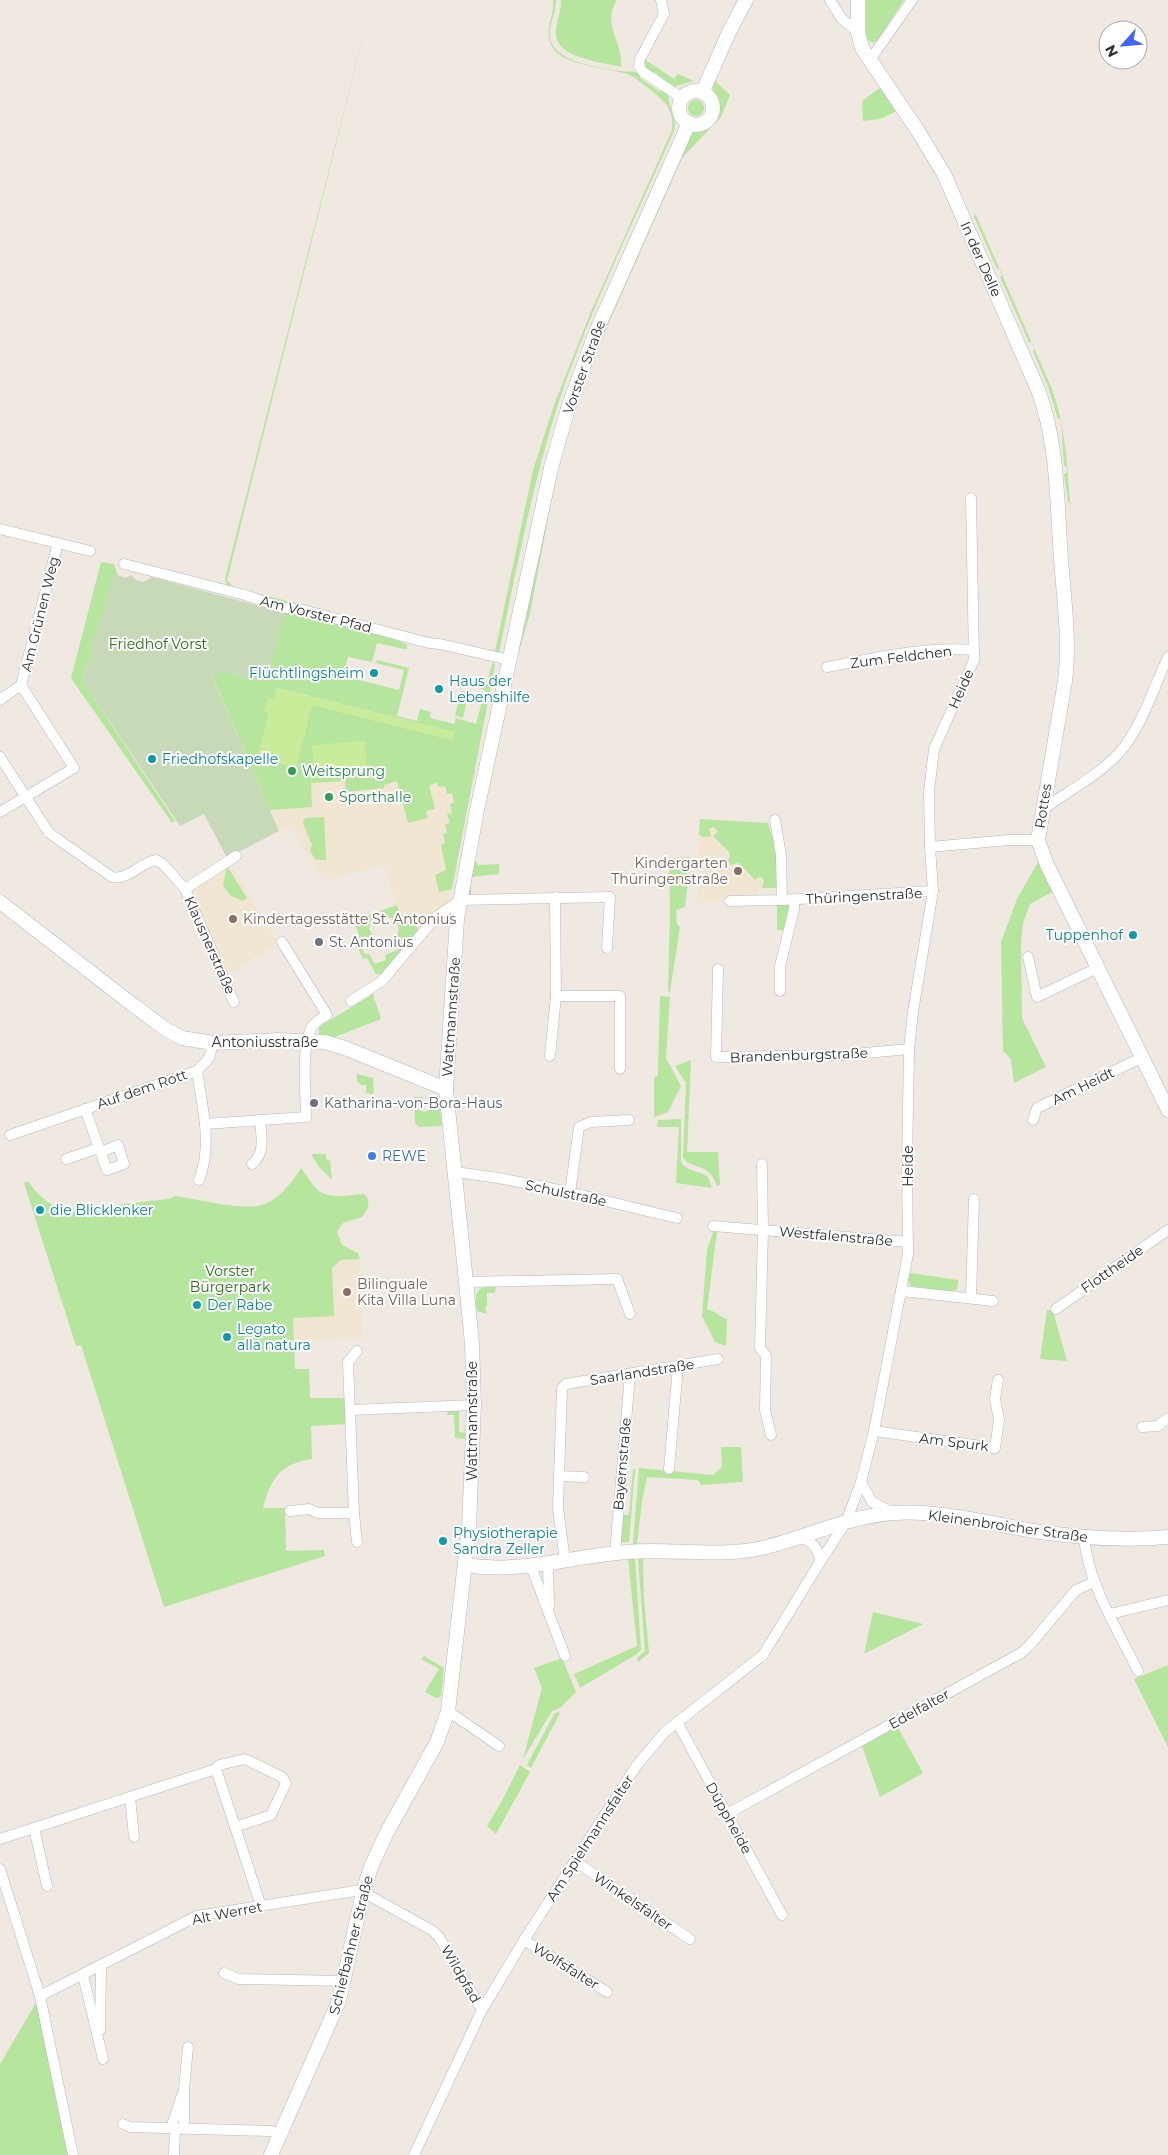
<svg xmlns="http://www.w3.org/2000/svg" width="1168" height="2155" font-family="Montserrat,sans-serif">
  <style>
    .education { fill: #f0e6d1 }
    .green { fill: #b6e59e; fill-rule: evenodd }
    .cemetery { fill: #c8d9b8 }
    .pitch { fill: #c9ec9a }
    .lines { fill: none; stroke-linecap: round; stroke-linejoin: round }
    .street-casing { stroke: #b4b7c1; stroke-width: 11 }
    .secondary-casing { stroke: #b4b7c1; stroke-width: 15 }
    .street { stroke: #fff; stroke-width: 10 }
    .secondary { stroke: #fff; stroke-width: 14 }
    .culture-dot { fill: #0f9aa8; stroke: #fff; stroke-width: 2 }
    .leisure-dot { fill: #2e9e5b; stroke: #fff; stroke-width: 2 }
    .education-dot { fill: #8d6e63; stroke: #fff; stroke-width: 2 }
    .worship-dot { fill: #6b7280; stroke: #fff; stroke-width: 2 }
    .shop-dot { fill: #3f7fe0; stroke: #fff; stroke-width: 2 }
    .labels { text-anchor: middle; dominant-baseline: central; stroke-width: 4; stroke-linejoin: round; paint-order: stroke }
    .street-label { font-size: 14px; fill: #2e2e2e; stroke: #fff }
    .park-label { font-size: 14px; fill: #2c6e1b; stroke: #fff }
    .culture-label { font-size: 14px; fill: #0d838f; stroke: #fff; text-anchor: start }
    .leisure-label { font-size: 14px; fill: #27864d; stroke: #fff; text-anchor: start }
    .education-label { font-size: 14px; fill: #785e54; stroke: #fff; text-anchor: start }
    .worship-label { font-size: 14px; fill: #5b616d; stroke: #fff; text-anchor: start }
    .shop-label { font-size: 14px; fill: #366cbe; stroke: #fff; text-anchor: start }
  </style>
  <rect width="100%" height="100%" fill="#efe9e1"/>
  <g class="education">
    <path d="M212 675 480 737 450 899 418 933 417 927 399 912 384 865 325 881 290 827 279 831Z"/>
    <path d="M700 819 768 823 777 888H758V895L727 894 726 901 697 903Z"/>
    <path d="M229 863 279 943 228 975 226 974 190 896 194 888Z"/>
    <path d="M360 1259 362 1338 294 1340 293 1318 334 1316 332 1268 341 1260Z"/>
  </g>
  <g class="green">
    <path d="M372 0 227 580 233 587 423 636 495 651 533 470 554 405 590 314 672 130C675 107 660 97 644 85 639 81 633 76 628 74 608 68 564 66 553 48 542 32 555 17 553 0H556C556 13 548 26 550 38 554 62 600 68 620 71 630 73 631 69 641 75L640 78 660 92 662 89 669 94C667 107 678 119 674 131 637 214 597 296 566 381 535 469 518 562 499 653L494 654 289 605 228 587 225 579Z"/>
    <path d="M561 0H617C601 25 624 43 621 67 602 62 557 58 556 35 555 23 562 12 561 0Z"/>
    <path d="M866 0H904L877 41 873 43 868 40 866 37Z"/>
    <path d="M644 59 674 79 678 74 694 81 673 87 655 72 653 73 646 68Z"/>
    <path d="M714 80 730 95 721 117 682 158 603 336 576 404 559 465 558 464 574 403 590 360 691 134C697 128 706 127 711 121 724 108 709 95 714 80Z"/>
    <path d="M881 87 897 111 880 119 863 121 862 101Z"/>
    <circle cx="696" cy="108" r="8"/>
    <path d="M975 213 1052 389C1065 425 1067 462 1070 501L1072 504 1068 502 1064 474 1067 472 1066 466H1064L1061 419H1058L1049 389 1033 351 1035 349 1032 343 1029 342 1000 277 1003 275 1000 269H997L974 217Z"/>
    <path d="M557 472 530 613 515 665 474 858 478 865 499 864V874L471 877V895L467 896 466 892 555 474Z"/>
    <path d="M101 562 114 564 118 576 114 575 82 680 175 821 172 823 71 678Z"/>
    <path d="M285 612C317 616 379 629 407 645V649H404L377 643 372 662 348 657 343 676 399 690 404 670 376 663 377 660 409 668 397 716 417 721 420 709 431 712 430 718 454 724 456 718 476 724 485 690 479 688 478 684 487 680 493 662 495 665 452 889 439 892 435 875 446 870 441 845 445 843 443 834 447 833 445 824 450 823 447 814 452 813 450 804 454 803 452 793 447 794 445 786 439 787 437 783 429 785 435 809 426 811 428 818 408 823 397 781 384 785V788L346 792 345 781 311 783 312 807 270 810 212 675 222 671 266 682ZM277 688 454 732 452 740 312 705 296 767 258 757 269 713 264 711 268 698 274 699Z"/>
    <path d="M461 691 469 692 463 718 455 716Z"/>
    <path d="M324 817 326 860H316L310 851 312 845 303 823 305 818Z"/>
    <path d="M700 819 768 823 778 855 777 888H762L764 880 760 876 755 880 739 863 729 865 728 863 730 853 713 836 718 832 714 827 709 829 711 836 703 837 699 835Z"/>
    <path d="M691 857 685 907 676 910 677 924 680 927 670 992 668 991 670 913 669 858Z"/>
    <path d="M1038 862 1054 891 1030 904 1023 923 1021 944 1022 1018 1046 1067 1014 1083 1011 1059 1003 1051 1001 942 1017 899Z"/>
    <path d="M227 866 247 898 243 901 231 896 223 886Z"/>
    <path d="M397 905 399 912 417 927 418 933 382 974H376L367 958 363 959 357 946 358 942 365 954H369L375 964 386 960 385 955 398 950 396 942 391 939 397 936 399 927 394 919 380 915 371 921 369 929 373 936 369 938 365 936 358 940C362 934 354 928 355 920Z"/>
    <path d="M777 905H789L785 930H777Z"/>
    <path d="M373 994 381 1019 332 1038 319 1035V1028L322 1025Z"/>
    <path d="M660 996 670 997 666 1058 681 1086 668 1112 654 1117V1077L658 1076Z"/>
    <path d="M691 1060 687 1152H718L720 1185 717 1186C709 1162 695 1171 683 1158L686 1083 675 1066Z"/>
    <path d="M357 1074 373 1078 374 1094 366 1093V1085H361L357 1081Z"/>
    <path d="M414 1097H423L418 1104 419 1110 424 1112 431 1109 432 1104 427 1097H432L440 1108 442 1126 419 1127 415 1123Z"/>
    <path d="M681 1119V1162C687 1172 699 1170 708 1177L712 1188 676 1183 679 1127H657L658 1120Z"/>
    <path d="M311 1154H326V1159L330 1161 332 1180 319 1167Z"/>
    <path d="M301 1168C307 1175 311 1184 318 1190 329 1200 350 1195 364 1194 372 1201 368 1210 362 1217L343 1223 337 1232 342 1245 358 1253 360 1259 341 1260 332 1268 334 1316 293 1318 295 1369H309L310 1398H345L346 1424 311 1426 312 1459C280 1464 271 1478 263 1508H285L286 1551 324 1550 325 1556 164 1607 81 1345 76 1346 24 1183 28 1181C42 1203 65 1216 91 1211 100 1210 109 1206 118 1205 135 1202 152 1201 169 1199L176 1196C197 1199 243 1211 262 1205 279 1200 292 1182 301 1168Z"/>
    <path d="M714 1230 759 1232H717L707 1309C716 1311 719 1317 727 1319L726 1346 715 1342 702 1316 707 1250Z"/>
    <path d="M910 1273 958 1280 957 1289 952 1292 911 1286 908 1281Z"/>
    <path d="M496 1285 495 1293H487V1306L485 1307 487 1314 477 1311C475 1292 475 1287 496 1285Z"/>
    <path d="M1047 1310 1053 1311 1067 1361 1040 1359Z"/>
    <path d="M448 1411H459V1432L465 1433 466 1439 455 1438 454 1415H447Z"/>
    <path d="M721 1447H741L743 1482 701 1485 698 1480 647 1477 642 1501 637 1544H633L639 1468 713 1475 722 1467Z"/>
    <path d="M633 1469H635L629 1542H618L621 1515H629Z"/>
    <path d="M628 1558 635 1559 641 1650 637 1654 580 1688 574 1674 637 1646Z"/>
    <path d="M638 1558 643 1559 644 1599 649 1653 638 1662 637 1658 645 1651Z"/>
    <path d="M873 1612 923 1624 864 1654Z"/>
    <path d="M424 1656 444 1668 441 1697 436 1698 425 1692 439 1669 421 1659Z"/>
    <path d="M562 1658 576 1692 560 1708 552 1711 523 1759 542 1688 534 1668Z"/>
    <path d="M1168 1665V1747L1134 1679Z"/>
    <path d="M558 1712 560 1713 531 1768 527 1765 554 1714Z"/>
    <path d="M897 1726 923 1773 880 1797 862 1746Z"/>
    <path d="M520 1765 530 1772 496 1834 487 1826 503 1799Z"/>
    <path d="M40 1996 72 2155H0V2064Z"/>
  </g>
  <path class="cemetery" d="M114 574 126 578 131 575 136 580 143 582 152 577 285 613 266 682 222 671 212 676 279 831 227 858 204 814 180 826 82 680Z"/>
  <g class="pitch">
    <path d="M276 688 454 732 452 740 312 705 294 777 288 776 289 766 258 758 269 713 264 711 268 697 274 699Z"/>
    <path d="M365 741 367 769 314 772 312 745Z"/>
  </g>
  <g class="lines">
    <defs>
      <g id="street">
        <path d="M661 0 664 14 640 59 639 66 643 72 682 98"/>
        <path d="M830 0 842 19 858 32"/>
        <path d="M870 60 912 0"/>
        <path d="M0 529 90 551"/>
        <path d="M124 564 245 595 280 607 303 610 429 643 440 644 509 660"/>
        <path d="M827 667C875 658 925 646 974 650"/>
        <path d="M0 700 21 685 58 543"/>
        <path d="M0 757 49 833 112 877C128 881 141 862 156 860L164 865 185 889 236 856"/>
        <path d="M1042 810C1067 792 1098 776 1119 753 1142 727 1153 689 1168 657"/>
        <path d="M0 812 74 768 21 685"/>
        <path d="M775 820 781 855 782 900"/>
        <path d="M930 847 929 792 934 749 974 660 971 498"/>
        <path d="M185 889 234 1002"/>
        <path d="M730 901 782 900 933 891"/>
        <path d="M1028 957 1037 997 1097 968"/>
        <path d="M718 969 716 1057 843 1055 909 1049"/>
        <path d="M780 991V966L794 909V900"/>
        <path d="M556 996H620V1069"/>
        <path d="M351 1001 382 981 436 917 460 900 610 897 607 948"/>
        <path d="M550 1056 556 996 555 897"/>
        <path d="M197 1071C202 1106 213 1146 199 1180"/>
        <path d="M85 1109 107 1170 124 1164 118 1145 101 1152"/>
        <path d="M1033 1120 1037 1108 1141 1058"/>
        <path d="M205 1124 306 1117C306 1094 300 1041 314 1024 318 1020 323 1017 327 1015L282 942"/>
        <path d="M10 1135 197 1071 209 1058 213 1043"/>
        <path d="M66 1159 99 1148"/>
        <path d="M252 1164C266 1153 261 1135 260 1120"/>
        <path d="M762 1164 763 1230 760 1348 766 1356 765 1410 771 1435"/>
        <path d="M454 1172C529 1180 603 1201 677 1218"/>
        <path d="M570 1193 579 1127 591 1122 629 1120"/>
        <path d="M713 1226 908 1242"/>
        <path d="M466 1282 617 1279 630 1314"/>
        <path d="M902 1291 993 1301"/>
        <path d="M971 1298 974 1199"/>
        <path d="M1056 1309 1168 1230"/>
        <path d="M357 1351 348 1362 354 1513 357 1542"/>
        <path d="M350 1410 474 1405"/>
        <path d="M1142 1427 1158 1426 1168 1418"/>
        <path d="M874 1431 995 1448 999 1420 995 1399 998 1380"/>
        <path d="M669 1469 678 1366"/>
        <path d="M559 1476 584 1477"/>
        <path d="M861 1482 872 1502 893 1513"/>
        <path d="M290 1511 309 1509 318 1513H354"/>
        <path d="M800 1538C813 1541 819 1549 820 1562"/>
        <path d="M1084 1538C1089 1586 1117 1628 1138 1671"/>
        <path d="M615 1553 630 1374"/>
        <path d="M565 1561 558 1508 562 1388 566 1384 718 1359"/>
        <path d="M548 1563 549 1606"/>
        <path d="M531 1566 565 1656"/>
        <path d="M1110 1614 1168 1600"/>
        <path d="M448 1711 499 1746"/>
        <path d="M677 1722 782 1915"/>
        <path d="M216 1769 261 1906"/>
        <path d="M130 1797 134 1837"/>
        <path d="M727 1814 1021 1653 1029 1646 1076 1590 1094 1582"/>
        <path d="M34 1828 47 1886"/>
        <path d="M0 1839 216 1769 219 1765 245 1759 282 1777 286 1783 271 1815 235 1827"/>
        <path d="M576 1862 690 1939"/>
        <path d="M0 1869 40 1996"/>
        <path d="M524 1940 607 1992"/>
        <path d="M224 1973 239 1979 345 1981"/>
        <path d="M83 1975 103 2059"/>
        <path d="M100 2030 101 1966"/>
        <path d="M123 2124 130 2127 269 2131 282 2133"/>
        <path d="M171 2128 182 2095"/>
        <path d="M184 2129V2089L188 2047"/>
        <path d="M73 2155 40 1996 197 1916 355 1891 363 1892 433 1931 439 1937 482 2010"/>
        <path d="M174 2155 175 2129"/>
        <path d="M414 2155 482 2010 524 1940 637 1765 665 1732 763 1655 820 1562 846 1522 861 1482 874 1431 908 1254 907 1166 909 1049 913 1012 933 891 930 847 1009 840H1038"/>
      </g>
      <g id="secondary">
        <path d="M858 0V32L862 48 918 131 944 174 1038 390C1058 441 1057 505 1061 559 1064 600 1070 641 1065 681L1038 840 1047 865 1168 1110"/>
        <circle cx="696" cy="108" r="17"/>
        <path d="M703 91 730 30 746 0"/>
        <path d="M0 902 133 1005 167 1030 182 1038 213 1043 279 1040 325 1042 345 1048 446 1089"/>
        <path d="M465 1565C520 1574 573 1556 627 1552 672 1548 717 1558 762 1548 806 1538 848 1516 894 1513 943 1510 991 1524 1040 1532 1083 1538 1125 1541 1168 1537"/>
        <path d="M271 2155 339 2001 363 1892 371 1867 386 1834 437 1742 448 1711 469 1527 474 1405 472 1344 466 1282 446 1089 457 919 477 810 551 468 569 405 596 332 689 123"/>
      </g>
    </defs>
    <use href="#street" class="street-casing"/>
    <use href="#secondary" class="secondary-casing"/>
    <use href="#street" class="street"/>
    <use href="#secondary" class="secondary"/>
  </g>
  <g class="culture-dot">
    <circle cx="374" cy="673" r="5"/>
    <circle cx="439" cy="689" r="5"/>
    <circle cx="152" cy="759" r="5"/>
    <circle cx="1133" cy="935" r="5"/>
    <circle cx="40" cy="1210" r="5"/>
    <circle cx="197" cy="1305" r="5"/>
    <circle cx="227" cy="1337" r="5"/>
    <circle cx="443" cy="1541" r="5"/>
  </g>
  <g class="leisure-dot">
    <circle cx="292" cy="771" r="5"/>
    <circle cx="329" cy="797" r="5"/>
  </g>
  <g class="education-dot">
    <circle cx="738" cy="871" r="5"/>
    <circle cx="233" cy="919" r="5"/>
    <circle cx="347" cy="1292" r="5"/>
  </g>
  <g class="worship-dot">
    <circle cx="319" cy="942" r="5"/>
    <circle cx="314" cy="1103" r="5"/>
  </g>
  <circle class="shop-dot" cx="372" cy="1156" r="5"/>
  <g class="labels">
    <g class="street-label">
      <text transform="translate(981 259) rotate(66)">In der Delle</text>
      <text transform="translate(584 367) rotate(-70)">Vorster Straße</text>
      <text transform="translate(40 614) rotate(-76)">Am Grünen Weg</text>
      <text transform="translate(316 614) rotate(14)">Am Vorster Pfad</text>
      <text transform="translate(901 657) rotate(-7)">Zum Feldchen</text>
      <text transform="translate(961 689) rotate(-66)">Heide</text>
      <text transform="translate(1043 806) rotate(-81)">Rottes</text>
      <text transform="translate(864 896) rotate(-3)">Thüringenstraße</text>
      <text transform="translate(210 945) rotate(66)">Klausnerstraße</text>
      <text transform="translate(451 1017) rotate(-86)">Wattmannstraße</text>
      <text x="265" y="1042">Antoniusstraße</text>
      <text transform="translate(799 1055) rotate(-2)">Brandenburgstraße</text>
      <text transform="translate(1083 1086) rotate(-26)">Am Heidt</text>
      <text transform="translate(142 1089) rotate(-19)">Auf dem Rott</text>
      <text transform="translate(908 1166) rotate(-90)">Heide</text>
      <text transform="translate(566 1193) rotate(12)">Schulstraße</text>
      <text transform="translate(836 1236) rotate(5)">Westfalenstraße</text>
      <text transform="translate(1112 1269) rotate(-35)">Flottheide</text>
      <text transform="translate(642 1372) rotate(-9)">Saarlandstraße</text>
      <text transform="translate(472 1421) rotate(-90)">Wattmannstraße</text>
      <text transform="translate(954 1442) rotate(7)">Am Spurk</text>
      <text transform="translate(622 1464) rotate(-85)">Bayernstraße</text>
      <text transform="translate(1008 1526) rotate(8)">Kleinenbroicher Straße</text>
      <text transform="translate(919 1709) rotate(-29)">Edelfalter</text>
      <text transform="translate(729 1818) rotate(61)">Düppheide</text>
      <text transform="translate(590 1838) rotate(-57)">Am Spielmannsfalter</text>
      <text transform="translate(633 1901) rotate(34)">Winkelsfalter</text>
      <text transform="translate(227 1913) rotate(-11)">Alt Werret</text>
      <text transform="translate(351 1945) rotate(-76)">Schiefbahner Straße</text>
      <text transform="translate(566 1966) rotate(32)">Wolfsfalter</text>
      <text transform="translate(461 1974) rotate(60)">Wildpfad</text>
    </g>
    <g class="park-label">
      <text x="158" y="644">Friedhof Vorst</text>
      <text x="230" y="1271">Vorster<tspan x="230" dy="16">Bürgerpark</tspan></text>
    </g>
    <g class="culture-label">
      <text x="364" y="673" text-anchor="end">Flüchtlingsheim</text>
      <text x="449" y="681">Haus der<tspan x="449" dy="16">Lebenshilfe</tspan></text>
      <text x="162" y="759">Friedhofskapelle</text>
      <text x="1123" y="935" text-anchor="end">Tuppenhof</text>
      <text x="50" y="1210">die Blicklenker</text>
      <text x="207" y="1305">Der Rabe</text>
      <text x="237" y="1329">Legato<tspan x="237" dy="16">alla natura</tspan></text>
      <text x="453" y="1533">Physiotherapie<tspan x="453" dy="16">Sandra Zeller</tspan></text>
    </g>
    <g class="leisure-label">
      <text x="302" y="771">Weitsprung</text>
      <text x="339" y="797">Sporthalle</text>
    </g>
    <g class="education-label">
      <text x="728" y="863" text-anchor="end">Kindergarten<tspan x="728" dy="16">Thüringenstraße</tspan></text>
      <text x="243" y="919">Kindertagesstätte St. Antonius</text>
      <text x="357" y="1284">Bilinguale<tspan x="357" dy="16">Kita Villa Luna</tspan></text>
    </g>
    <g class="worship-label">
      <text x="329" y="942">St. Antonius</text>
      <text x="324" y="1103">Katharina-von-Bora-Haus</text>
    </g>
    <g class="shop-label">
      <text x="382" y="1156">REWE</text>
    </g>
  </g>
  <g transform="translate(1123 45) rotate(243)"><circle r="24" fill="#ffffff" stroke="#ababab"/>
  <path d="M0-4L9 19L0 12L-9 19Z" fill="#4264fb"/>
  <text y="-8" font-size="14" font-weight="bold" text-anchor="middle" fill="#2e2e2e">N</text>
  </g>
</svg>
